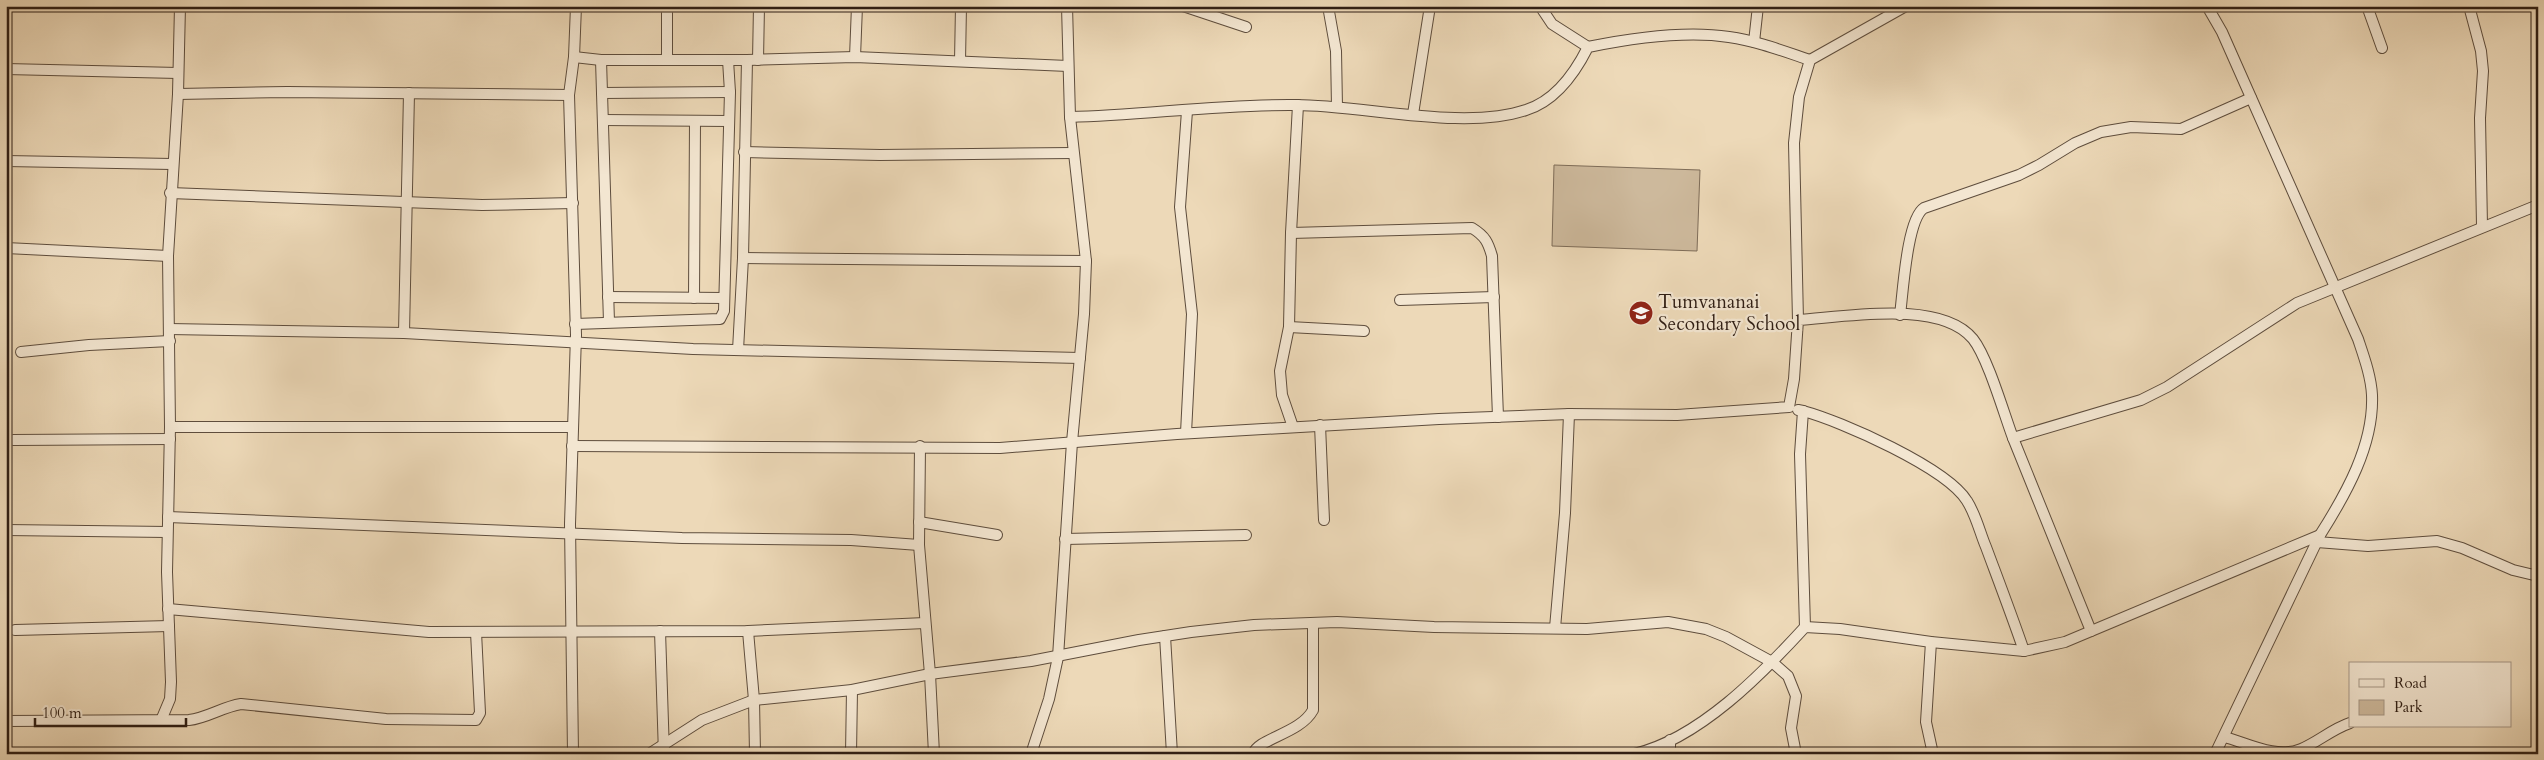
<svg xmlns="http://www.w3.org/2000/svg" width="2544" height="760" font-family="Cardo,serif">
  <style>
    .green { fill: #cdb99c; stroke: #7e6c58 }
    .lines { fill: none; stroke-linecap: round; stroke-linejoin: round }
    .minor-casing { stroke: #5e4d3d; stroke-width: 12 }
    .minor { stroke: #f3e6d1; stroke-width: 10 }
    .labels { text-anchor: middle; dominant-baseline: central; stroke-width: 4.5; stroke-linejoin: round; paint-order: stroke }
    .poi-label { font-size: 19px; fill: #2f1e14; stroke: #f3e6d1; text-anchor: start }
  </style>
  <rect width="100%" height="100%" fill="#edd9b8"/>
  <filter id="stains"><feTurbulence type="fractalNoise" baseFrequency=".004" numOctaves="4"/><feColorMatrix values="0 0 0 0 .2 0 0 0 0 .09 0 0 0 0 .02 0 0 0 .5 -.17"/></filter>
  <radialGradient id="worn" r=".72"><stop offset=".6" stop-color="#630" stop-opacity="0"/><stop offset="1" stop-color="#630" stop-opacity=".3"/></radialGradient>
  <path class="green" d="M1554 165 1700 170 1697 251 1552 246Z"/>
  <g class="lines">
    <defs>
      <g id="minor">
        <path d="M1183 6 1246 27"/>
        <path d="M1328 6 1336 51 1337 107"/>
        <path d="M1540 6 1552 24 1588 47"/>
        <path d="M2207 6 2222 32 2358 339C2364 357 2371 376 2372 395 2374 445 2346 494 2320 535L2215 754"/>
        <path d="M2367 6 2382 48"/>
        <path d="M2469 6 2481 51 2483 71 2480 118 2482 226"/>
        <path d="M1754 42 1758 6"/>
        <path d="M574 57 601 60H747L855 57 1068 66"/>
        <path d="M855 57 857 6"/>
        <path d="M667 59V6"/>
        <path d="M601 60 609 322"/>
        <path d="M758 60 759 6"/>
        <path d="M960 61 961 6"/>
        <path d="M6 69 178 73"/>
        <path d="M602 93 730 92"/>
        <path d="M178 94 287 92 569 95"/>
        <path d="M1413 114 1430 6"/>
        <path d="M1070 117C1145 115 1221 104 1296 105 1363 105 1464 131 1526 110 1555 101 1575 73 1588 47 1632 38 1684 30 1729 37 1757 41 1783 51 1810 60"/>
        <path d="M603 120 729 121"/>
        <path d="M744 152 880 155 1073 153"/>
        <path d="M6 161 172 164"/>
        <path d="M170 193 482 205 573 203"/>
        <path d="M1291 233 1472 228C1485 236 1488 242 1492 256L1498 417"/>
        <path d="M6 248 168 256"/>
        <path d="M743 258 1086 261"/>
        <path d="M608 297 724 298"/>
        <path d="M694 298 695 121"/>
        <path d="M1400 300 1494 297"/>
        <path d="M1900 315C1903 292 1907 219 1924 208L2019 175 2039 165 2075 143 2101 132 2131 127 2181 129 2251 98"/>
        <path d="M1798 320 1794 143 1799 97 1810 60 1906 6"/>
        <path d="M575 324 720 319 724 311 730 92 728 60"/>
        <path d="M1289 327 1364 331"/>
        <path d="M169 329 404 333 693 349 1080 358"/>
        <path d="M404 333 409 93"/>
        <path d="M738 350 743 258 747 60"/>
        <path d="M21 352 89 345 170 341"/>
        <path d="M1798 410 1803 411 1800 454 1805 627"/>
        <path d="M1803 411C1841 421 1947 468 1967 501 1976 515 1980 533 1986 547 1999 582 2012 616 2024 651"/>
        <path d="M1320 425 1324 520"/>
        <path d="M170 427H573"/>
        <path d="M1293 427 1282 395 1280 371 1289 327 1291 233 1298 105"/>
        <path d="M1186 433 1192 314 1180 207 1187 111"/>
        <path d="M2013 438 2091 631"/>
        <path d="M13 440 170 439"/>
        <path d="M572 446 1000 448 1177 434 1439 419 1569 414 1677 415 1789 407 1794 379 1798 320C1844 317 1941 299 1973 339 1988 358 2004 414 2013 438L2141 400 2167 387 2297 303 2538 205"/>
        <path d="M920 446 919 545 930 674 934 754"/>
        <path d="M168 517 682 538 851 540 919 545"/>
        <path d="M919 522 997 535"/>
        <path d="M6 530 167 532"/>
        <path d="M1065 539 1246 535"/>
        <path d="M2317 542 2368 546 2437 541 2462 548 2513 570 2538 576"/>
        <path d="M168 609 429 632 748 631 925 623"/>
        <path d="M1555 628 1565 513 1569 414"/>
        <path d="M15 630 169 626"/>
        <path d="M660 631 664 754"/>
        <path d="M748 631 754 700 755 754"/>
        <path d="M1165 636 1172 754"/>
        <path d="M1931 642 1926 722 1933 754"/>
        <path d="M162 718 170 699 171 682 167 572 170 427 168 256 178 94 180 6"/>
        <path d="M6 721 189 720C207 718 222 707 241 704L386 719 476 720 480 713 476 632"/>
        <path d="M2225 737C2249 744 2277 759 2301 749 2318 742 2332 729 2350 723"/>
        <path d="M573 754 570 524 576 335 569 95 574 57 576 6"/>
        <path d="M649 754 702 720 754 700 852 690 930 674 1031 661 1139 640 1191 632 1254 625 1337 622 1434 627 1587 629 1668 622 1706 629 1726 637 1772 662 1788 676 1796 696 1791 728 1796 754"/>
        <path d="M851 754 852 690"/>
        <path d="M1031 754 1049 699 1058 657 1072 442 1084 314 1086 261 1070 117 1067 6"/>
        <path d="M1253 754C1258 738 1300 734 1313 710V623"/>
        <path d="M1634 754C1699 739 1762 674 1805 627L1840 629 1931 642 2024 651 2065 642 2320 535"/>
        <path d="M1670 754V740"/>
      </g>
    </defs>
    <use href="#minor" class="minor-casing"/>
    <use href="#minor" class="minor"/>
  </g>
  <defs>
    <symbol id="school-disc" viewBox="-11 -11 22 22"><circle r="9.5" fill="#8f2418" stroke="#f3e6d1"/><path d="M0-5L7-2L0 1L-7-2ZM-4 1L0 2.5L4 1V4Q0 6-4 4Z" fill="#fff"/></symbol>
  </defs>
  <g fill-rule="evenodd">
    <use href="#school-disc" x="1627" y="299" width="28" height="28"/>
  </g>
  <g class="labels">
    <g class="poi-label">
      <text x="1658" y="302">Tumvananai<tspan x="1658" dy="22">Secondary School</tspan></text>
    </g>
  </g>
  <rect width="2544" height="760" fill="none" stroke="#edd9b8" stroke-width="25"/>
  <rect x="8" y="8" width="2529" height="745" fill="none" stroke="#2f1e14" stroke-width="2.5"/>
  <rect x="12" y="12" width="2519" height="735" fill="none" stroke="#2f1e14"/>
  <rect x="2349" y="662" width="162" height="65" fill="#f3e6d1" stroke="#a59685"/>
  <rect x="2359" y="679" width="25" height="8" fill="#f3e6d1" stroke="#a59685"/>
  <text x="2394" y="688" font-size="15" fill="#2f1e14">Road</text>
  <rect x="2359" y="700" width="25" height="15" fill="#cdb99c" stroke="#a59685"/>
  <text x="2394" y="712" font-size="15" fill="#2f1e14">Park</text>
  <path d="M35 718v8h151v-8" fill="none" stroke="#2f1e14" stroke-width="2.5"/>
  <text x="42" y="718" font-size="15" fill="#2f1e14" stroke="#f3e6d1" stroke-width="4" paint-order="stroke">100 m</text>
  <rect width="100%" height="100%" filter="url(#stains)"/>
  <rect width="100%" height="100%" fill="url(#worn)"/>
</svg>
